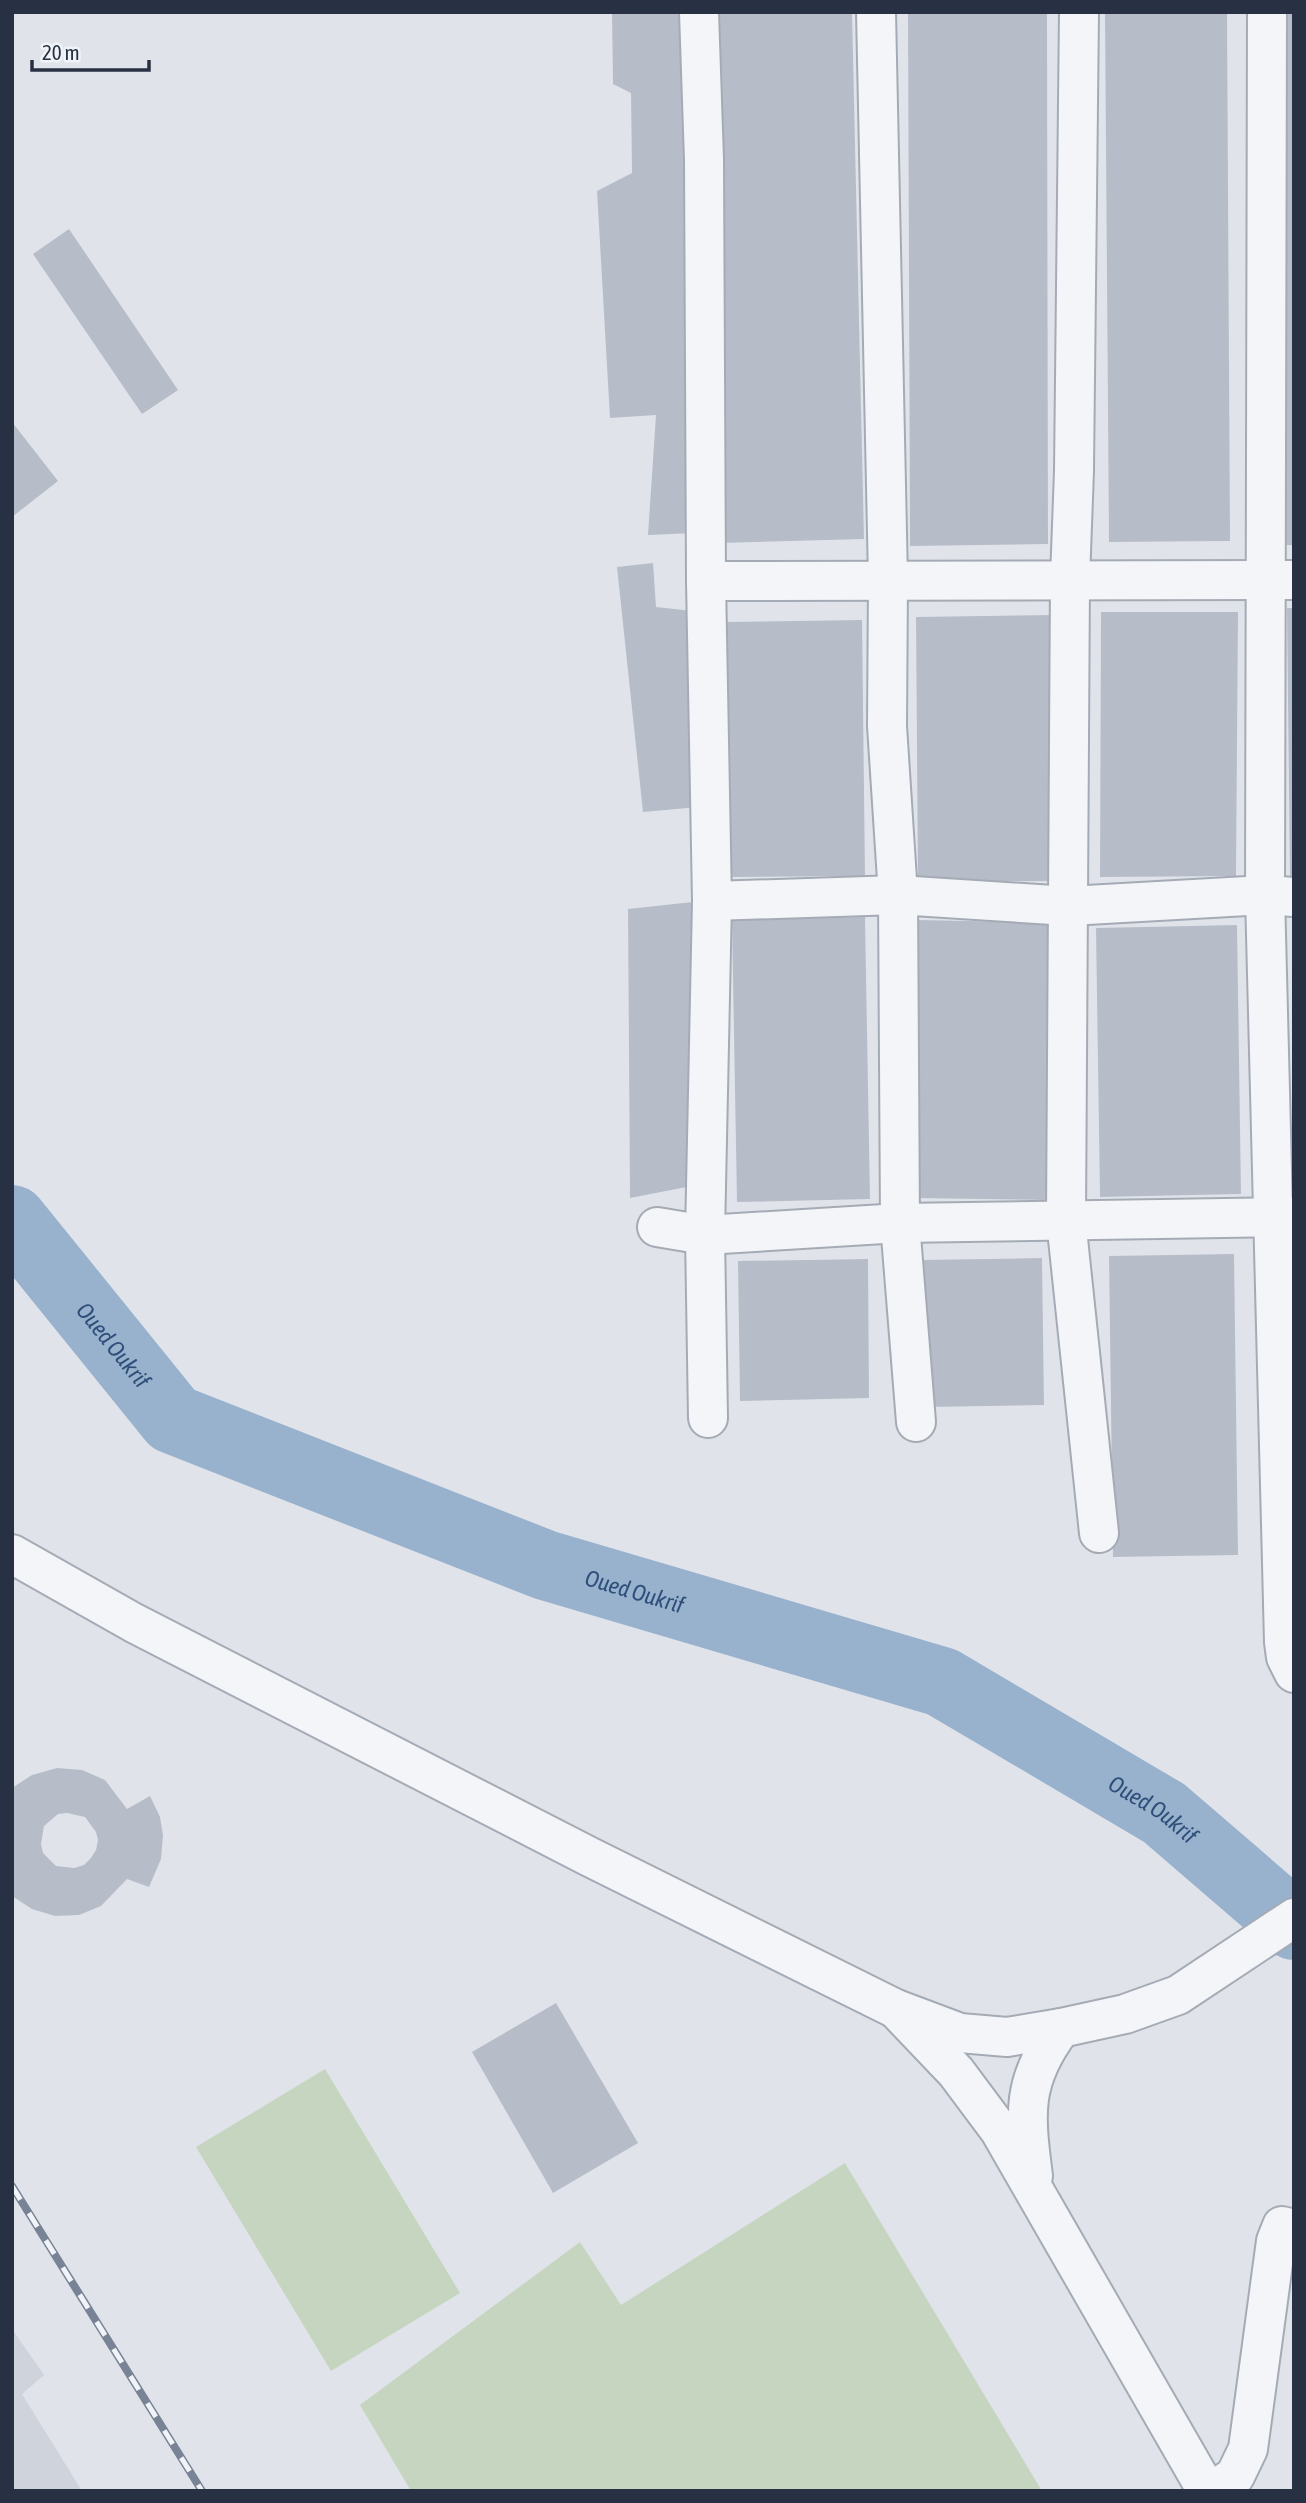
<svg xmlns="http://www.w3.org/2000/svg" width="1306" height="2503" font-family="'Asap Condensed',sans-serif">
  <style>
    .built { fill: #ced3dc }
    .green { fill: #c5d5c0 }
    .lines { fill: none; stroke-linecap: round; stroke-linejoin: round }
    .river { stroke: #98b1cd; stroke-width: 70 }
    .building { fill: #b7bdc8; fill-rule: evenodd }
    .minor-casing { stroke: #a5abb5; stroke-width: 42 }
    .tertiary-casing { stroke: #a5abb5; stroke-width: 42 }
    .minor { stroke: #f3f5f8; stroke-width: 38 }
    .tertiary { stroke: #f3f5f8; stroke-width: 38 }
    .rail-casing { stroke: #788395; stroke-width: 8 }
    .rail { stroke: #f0f3f7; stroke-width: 5; stroke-dasharray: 16; stroke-linecap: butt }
    .labels { text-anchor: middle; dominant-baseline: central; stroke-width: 7; stroke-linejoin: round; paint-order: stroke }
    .water-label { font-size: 23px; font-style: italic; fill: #2e4f7a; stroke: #f0f3f7 }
  </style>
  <rect width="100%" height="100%" fill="#e0e4ea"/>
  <path class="built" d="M12 2329 44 2375 22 2394 82 2491H12Z"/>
  <g class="green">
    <path d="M325 2069 460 2293 331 2371 196 2147Z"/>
    <path d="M845 2163 1042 2491H411L360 2405 580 2242 621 2305Z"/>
  </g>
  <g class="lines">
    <path class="river" id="s1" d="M12 1220 173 1419 545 1565 942 1682 1164 1813 1294 1925"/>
  </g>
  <g class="building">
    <path d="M612 12H679L695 533 648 535 656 415 610 418 597 191 632 173 631 93 613 84Z"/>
    <path d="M706 12H852L864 539 719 543Z"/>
    <path d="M908 12H1047L1048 544 910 546Z"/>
    <path d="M1105 12H1227L1230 541 1109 542Z"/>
    <path d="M1288 12H1294V545H1281Z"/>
    <path d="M69 229 178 390 142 414 33 254Z"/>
    <path d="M12 422 58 481 12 517Z"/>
    <path d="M653 563 656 607 693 611 699 807 643 812 617 567Z"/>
    <path d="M1287 608H1294V878L1290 879Z"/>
    <path d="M1101 612H1238L1236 876 1100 877Z"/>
    <path d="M1054 615 1056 881 918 882 916 617Z"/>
    <path d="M862 620 865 876 729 877 725 622Z"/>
    <path d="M702 901 697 1185 630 1198 628 909Z"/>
    <path d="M865 917 870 1199 737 1202 732 920Z"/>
    <path d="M918 920 1060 923 1054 1200 913 1198Z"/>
    <path d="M1237 925 1241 1194 1100 1197 1096 928Z"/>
    <path d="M1234 1254 1238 1555 1113 1557 1109 1256Z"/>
    <path d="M1042 1258 1044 1405 926 1407 923 1260Z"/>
    <path d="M868 1259 869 1398 740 1401 738 1261Z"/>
    <path d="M57 1768 82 1770 105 1780 127 1809 150 1796 160 1817 163 1835 161 1859 149 1887 127 1879 101 1906 79 1915 55 1916 32 1909 12 1896V1788L32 1775ZM67 1813 85 1817 96 1832 98 1840 96 1850 91 1858 84 1865 74 1868 56 1866 43 1853 41 1844 44 1826 58 1814Z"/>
    <path d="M556 2003 638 2143 553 2193 472 2052Z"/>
  </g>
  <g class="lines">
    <defs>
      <g id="minor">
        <path d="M699 12 704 160 706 581 712 901 705 1235 708 1418"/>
        <path d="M876 12 888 580 887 726 898 895 900 1223 916 1422"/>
        <path d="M1079 12 1074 471 1070 579 1066 1220 1099 1533"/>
        <path d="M1267 12 1265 895 1284 1642 1286 1657 1294 1673"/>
        <path d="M706 581 1294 580"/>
        <path d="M712 901 898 895 1069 906 1265 895 1294 897"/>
        <path d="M657 1227 705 1235 900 1223 1294 1217"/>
        <path d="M896 2009 956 2072 1000 2131 1207 2491"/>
        <path d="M1033 2176C1025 2114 1021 2081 1061 2028"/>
        <path d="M1213 2491 1235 2476 1248 2449 1276 2241 1282 2226 1294 2229"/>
      </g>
      <path id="tertiary" d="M12 1554 134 1623 588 1856 896 2009 960 2033 1007 2037 1061 2028 1125 2014 1178 1995 1294 1918"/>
    </defs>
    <use href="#minor" class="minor-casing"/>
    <use href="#tertiary" class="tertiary-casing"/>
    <use href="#minor" class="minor"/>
    <use href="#tertiary" class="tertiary"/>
    <defs>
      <path id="rail" d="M12 2186 202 2491"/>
    </defs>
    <use href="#rail" class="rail-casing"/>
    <use href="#rail" class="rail"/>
  </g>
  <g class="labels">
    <g class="water-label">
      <text stroke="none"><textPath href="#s1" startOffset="161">Oued Oukrif</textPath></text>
      <text stroke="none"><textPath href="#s1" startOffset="749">Oued Oukrif</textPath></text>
      <text stroke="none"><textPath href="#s1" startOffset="1316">Oued Oukrif</textPath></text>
    </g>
  </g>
  <rect width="1306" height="2503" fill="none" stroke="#273143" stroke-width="28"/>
  <path d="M32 60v10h117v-10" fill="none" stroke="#273143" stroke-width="3.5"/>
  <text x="42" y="60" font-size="21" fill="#273143" stroke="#f0f3f7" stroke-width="5" paint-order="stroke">20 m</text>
</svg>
